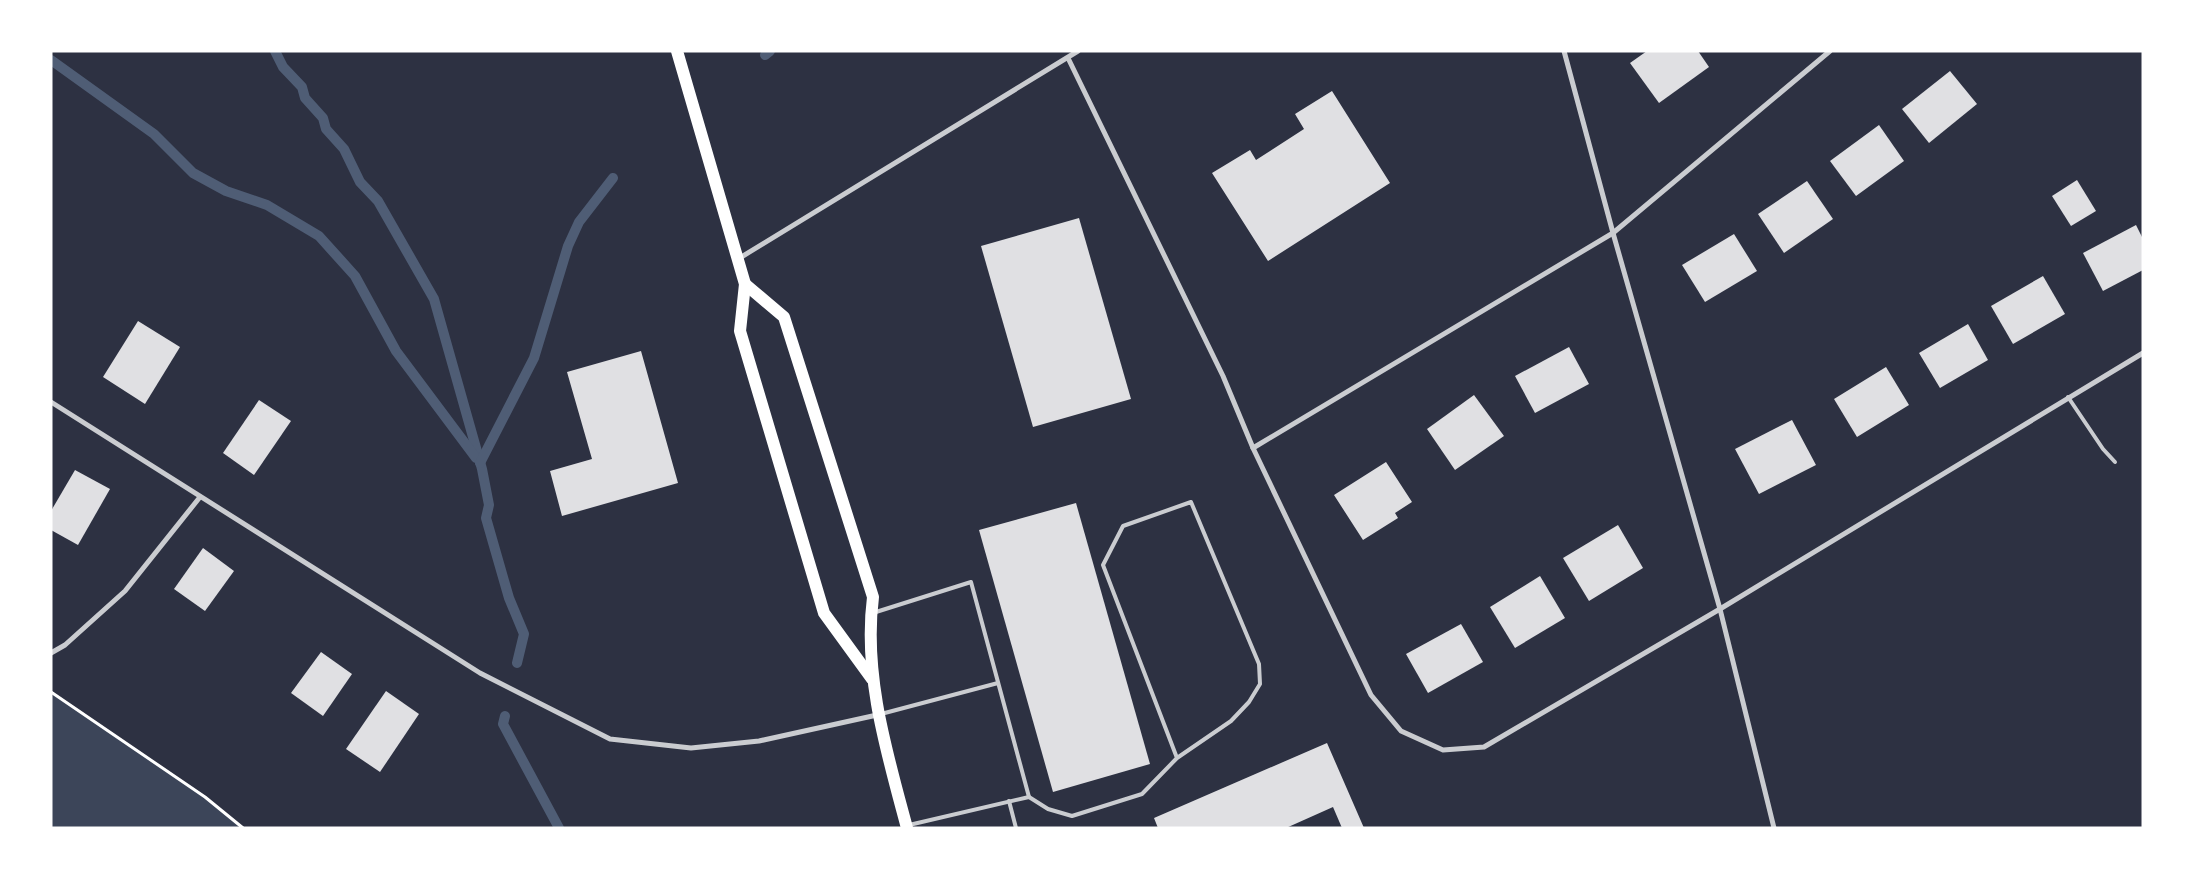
<svg xmlns="http://www.w3.org/2000/svg" width="2194" height="879" font-family="Jost,sans-serif">
  <style>
    .green { fill: #3c4559 }
    .lines { fill: none; stroke-linecap: round; stroke-linejoin: round }
    .stream { stroke: #4f5d75; stroke-width: 10 }
    .building { fill: #e0e0e3 }
    .path { stroke: #fff; stroke-width: 3 }
    .service { stroke: #caccd0; stroke-width: 4 }
    .minor { stroke: #caccd0; stroke-width: 5 }
    .primary { stroke: #fff; stroke-width: 12 }
  </style>
  <rect width="100%" height="100%" fill="#2d3142"/>
  <path class="green" d="M51 692 205 797 244 828H51Z"/>
  <g class="lines">
    <g class="stream">
      <path d="M275 51 283 67 302 87 305 98 323 118 326 129 344 149 360 182 378 201 434 299 482 469 489 505 486 518 509 598 524 634 517 663"/>
      <path d="M765 55 770 51"/>
      <path d="M51 60 154 134 193 173 226 191 267 205 319 236 355 276 396 351 476 458"/>
      <path d="M480 463 534 358 568 246 579 222 613 178"/>
      <path d="M505 716 503 724 559 828"/>
    </g>
  </g>
  <g class="building">
    <path d="M1647 51H1698L1709 67 1659 103 1630 63Z"/>
    <path d="M1950 71 1977 104 1929 143 1902 109Z"/>
    <path d="M1332 91 1390 183 1268 261 1212 173 1250 150 1256 160 1304 129 1295 114Z"/>
    <path d="M1879 125 1904 161 1856 196 1830 161Z"/>
    <path d="M2077 180 2096 211 2071 226 2052 196Z"/>
    <path d="M1807 181 1833 219 1784 253 1758 214Z"/>
    <path d="M1079 218 1131 399 1033 427 981 246Z"/>
    <path d="M2136 225 2143 239V270L2103 291 2083 253Z"/>
    <path d="M1734 234 1757 271 1705 302 1682 265Z"/>
    <path d="M2043 276 2065 314 2013 344 1991 306Z"/>
    <path d="M138 321 180 347 145 404 103 377Z"/>
    <path d="M1968 324 1988 360 1940 388 1919 353Z"/>
    <path d="M1569 347 1589 384 1535 413 1515 376Z"/>
    <path d="M641 351 678 483 562 516 550 471 592 459 567 372Z"/>
    <path d="M1886 367 1909 405 1857 437 1834 399Z"/>
    <path d="M1474 395 1504 436 1455 470 1427 429Z"/>
    <path d="M259 400 291 421 254 475 223 453Z"/>
    <path d="M1792 420 1816 465 1759 494 1735 449Z"/>
    <path d="M1386 462 1412 502 1395 513 1398 518 1363 540 1334 495Z"/>
    <path d="M75 470 110 489 78 545 51 530V511Z"/>
    <path d="M1076 503 1150 764 1053 792 979 530Z"/>
    <path d="M1618 525 1643 568 1589 601 1563 558Z"/>
    <path d="M203 548 234 571 205 611 174 589Z"/>
    <path d="M1540 576 1565 618 1515 648 1490 607Z"/>
    <path d="M1461 624 1483 662 1428 693 1406 654Z"/>
    <path d="M321 652 352 674 323 716 291 693Z"/>
    <path d="M386 691 419 714 380 772 346 749Z"/>
    <path d="M1327 743 1364 828H1342L1333 807 1286 828H1158L1154 818Z"/>
  </g>
  <g class="lines">
    <path class="path" d="M51 692 205 797 243 828"/>
    <g class="service">
      <path d="M2068 397 2103 449 2115 462"/>
      <path d="M876 612 971 582 1029 797 909 825"/>
      <path d="M881 714 998 683"/>
      <path d="M1029 797 1048 809 1072 816 1142 794 1177 758 1231 721 1249 702 1260 684 1259 664 1191 502 1123 526 1103 565 1177 758"/>
      <path d="M1009 801 1016 828"/>
    </g>
    <g class="minor">
      <path d="M1564 51 1613 233 1720 609 1774 828"/>
      <path d="M1068 58 1223 376 1253 448 1371 695 1401 731 1443 750 1484 747 1720 609 2143 353"/>
      <path d="M738 259 1078 51"/>
      <path d="M51 402 480 673 610 739 691 748 759 741 877 715"/>
      <path d="M1253 448 1613 233 1830 51"/>
      <path d="M51 653 65 645 125 591 200 497"/>
    </g>
    <g class="primary">
      <path d="M677 51 745 284 740 331 824 613 872 679"/>
      <path d="M745 284 784 317 873 597C863 675 887 753 907 828"/>
    </g>
  </g>
  <rect width="2194" height="879" fill="none" stroke="#ffffff" stroke-width="105"/>
</svg>
